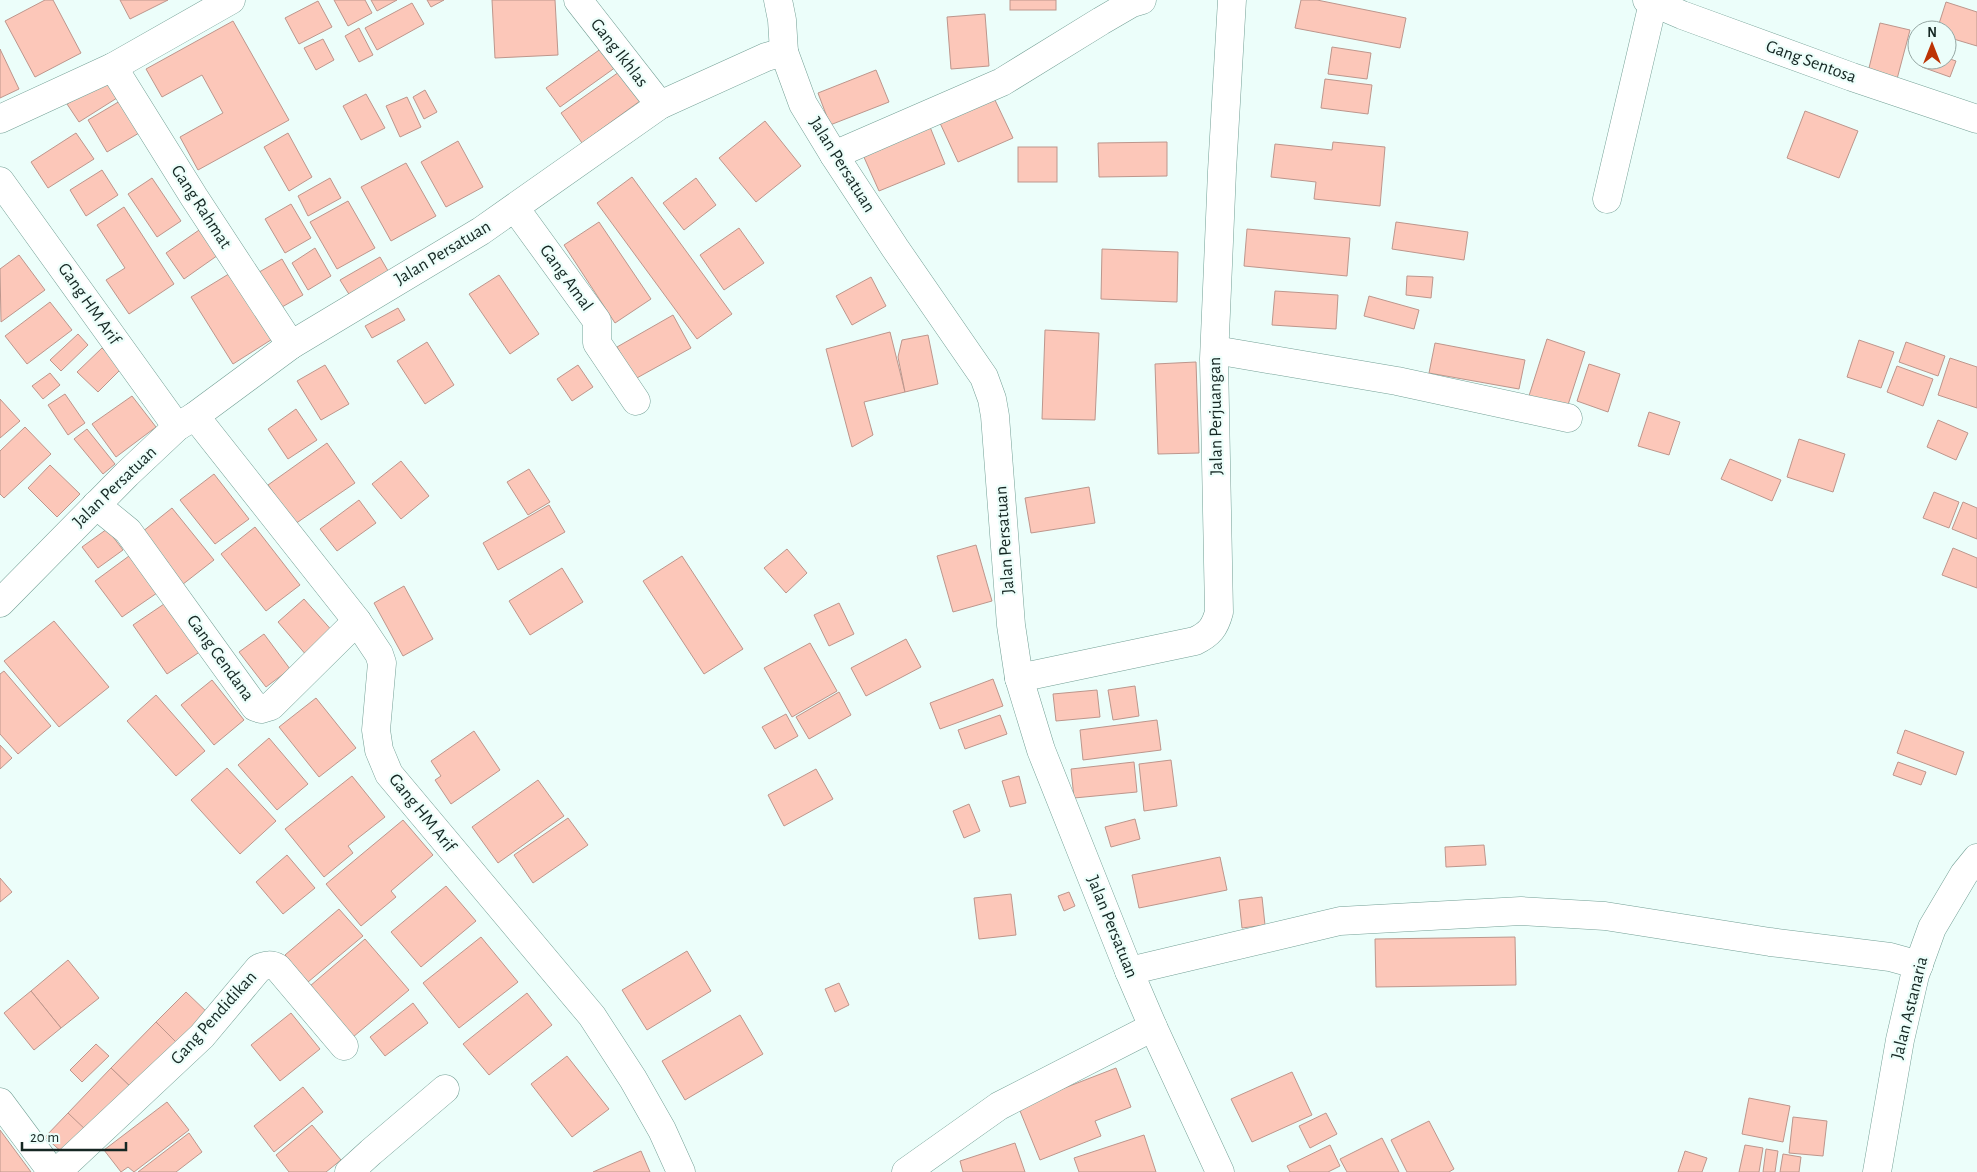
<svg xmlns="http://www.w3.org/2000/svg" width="1977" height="1172" font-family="'Alegreya Sans',sans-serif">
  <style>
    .building { fill: #fcc7b9; stroke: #bd968c }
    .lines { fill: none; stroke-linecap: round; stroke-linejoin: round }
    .minor-casing { stroke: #74a096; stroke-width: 29 }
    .tertiary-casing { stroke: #74a096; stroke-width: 29 }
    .minor { stroke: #fff; stroke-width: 28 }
    .tertiary { stroke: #fff; stroke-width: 28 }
    .labels { text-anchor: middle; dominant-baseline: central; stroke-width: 4.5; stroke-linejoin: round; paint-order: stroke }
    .street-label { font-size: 18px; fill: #152723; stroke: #ecfefa }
  </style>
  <rect width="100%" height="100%" fill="#ecfefa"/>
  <g class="building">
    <path d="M45 0H53L81 53 35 77 5 21Z"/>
    <path d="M120 0H168L130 19Z"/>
    <path d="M334 0H365L372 13 348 26Z"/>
    <path d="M371 0H397L377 11Z"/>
    <path d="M427 0H444L431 7Z"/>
    <path d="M492 0H555L558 55 495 58Z"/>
    <rect x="1010" y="0" width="46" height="10"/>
    <path d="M1301 0H1317L1406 18 1400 48 1295 28Z"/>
    <path d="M318 1 332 27 299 44 285 18Z"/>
    <path d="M1946 2 1977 12V46L1947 37V30H1937Z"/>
    <path d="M412 3 424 24 377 50 365 28Z"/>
    <path d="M985 14 989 66 951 69 947 17Z"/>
    <path d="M233 21 289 120 198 170 180 137 223 113 202 75 162 97 146 69Z"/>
    <path d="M1880 23 1910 30 1897 79 1868 72Z"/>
    <path d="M359 28 373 55 359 62 345 36Z"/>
    <path d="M323 39 334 60 316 70 304 48Z"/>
    <path d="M1332 47 1371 53 1367 79 1328 74Z"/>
    <path d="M602 48 616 67 560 107 546 88Z"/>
    <path d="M0 49 19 89 0 98Z"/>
    <path d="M1947 58 1956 61 1950 77 1922 67 1925 60H1947Z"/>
    <path d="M876 70 889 102 830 125 818 93Z"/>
    <path d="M619 72 640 101 582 143 561 113Z"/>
    <path d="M1325 79 1372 85 1368 114 1321 108Z"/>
    <path d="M106 80 117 98 79 122 67 104Z"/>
    <path d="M425 90 437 112 424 119 413 97Z"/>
    <path d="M366 94 385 128 361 140 343 106Z"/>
    <path d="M407 97 421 127 400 137 386 106Z"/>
    <path d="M994 98 1013 138 958 162 940 123Z"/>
    <path d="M120 101 139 133 107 152 88 120Z"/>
    <path d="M1805 111 1858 131 1839 178 1787 158Z"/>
    <path d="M765 121 801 166 756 202 719 158Z"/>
    <path d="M930 127 945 164 879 191 863 155Z"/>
    <path d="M76 133 94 159 48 188 31 162Z"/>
    <path d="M288 133 312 177 289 191 264 147Z"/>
    <path d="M458 141 483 187 446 207 421 162Z"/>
    <path d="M1167 142V176L1099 177 1098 143Z"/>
    <path d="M1333 142 1385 147 1380 206 1314 199 1316 182 1271 177 1275 144 1332 150Z"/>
    <rect x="1018" y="147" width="39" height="35"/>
    <path d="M406 163 436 216 391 241 361 187Z"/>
    <path d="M102 170 118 195 86 216 70 190Z"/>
    <path d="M632 177 732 314 697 339 597 203Z"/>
    <path d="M152 178 181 221 157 237 128 194Z"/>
    <path d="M330 178 341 198 308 216 298 196Z"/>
    <path d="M696 178 716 205 684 230 663 203Z"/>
    <path d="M348 201 375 248 337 269 310 222Z"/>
    <path d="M291 204 311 238 285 253 265 219Z"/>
    <path d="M124 207 174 284 129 314 106 280 125 268 97 225Z"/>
    <path d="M599 222 651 299 615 323 564 245Z"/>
    <path d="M1396 222 1468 232 1464 260 1392 249Z"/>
    <path d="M202 228 221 253 184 279 166 253Z"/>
    <path d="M739 228 764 263 724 290 700 255Z"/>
    <path d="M1247 229 1350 238 1347 276 1244 266Z"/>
    <path d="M315 248 331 276 308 290 292 263Z"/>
    <path d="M1102 249 1178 252 1177 302 1101 299Z"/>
    <path d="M19 255 45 290 1 322 0 269Z"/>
    <path d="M380 257 391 276 352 299 340 280Z"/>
    <path d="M282 259 303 295 275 311 254 275Z"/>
    <path d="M232 272 274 338 233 364 191 297Z"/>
    <path d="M499 275 539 334 510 354 469 294Z"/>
    <path d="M1407 276 1433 277 1431 298 1406 295Z"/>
    <path d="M871 277 886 306 852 325 836 296Z"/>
    <path d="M1275 291 1338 295 1336 329 1272 325Z"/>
    <path d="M1369 296 1419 310 1414 329 1364 316Z"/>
    <path d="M50 302 72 330 27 364 5 336Z"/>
    <path d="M398 308 405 320 372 338 365 326Z"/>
    <path d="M673 315 691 348 635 379 617 347Z"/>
    <path d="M1045 330 1099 333 1095 420 1042 419Z"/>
    <path d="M890 332 905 392 864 402 873 435 852 447 826 349Z"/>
    <path d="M78 334 88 345 61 371 50 360Z"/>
    <path d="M928 335 938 384 905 392 898 357 902 340Z"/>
    <path d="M1547 339 1585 352 1566 411 1528 399Z"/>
    <path d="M1859 340 1894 352 1881 388 1847 377Z"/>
    <path d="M427 342 454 385 425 404 397 361Z"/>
    <path d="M1906 342 1945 356 1938 376 1899 362Z"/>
    <path d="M1435 343 1525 360 1519 389 1429 373Z"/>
    <path d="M102 348 122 368 98 392 77 372Z"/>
    <path d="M1950 358 1977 367V408L1938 395Z"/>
    <path d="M1196 362 1199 453 1158 454 1155 364Z"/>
    <path d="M1589 364 1620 374 1608 412 1577 401Z"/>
    <path d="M325 365 349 404 321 420 297 381Z"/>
    <path d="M578 365 593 387 572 401 557 379Z"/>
    <path d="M1897 366 1933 379 1923 406 1887 392Z"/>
    <path d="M50 373 60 385 43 399 32 386Z"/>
    <path d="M65 394 85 423 68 435 48 405Z"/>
    <path d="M132 396 156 427 116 457 92 424Z"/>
    <path d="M0 399 20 421 0 438Z"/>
    <path d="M296 409 317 440 288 459 268 429Z"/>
    <path d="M1649 412 1680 422 1669 455 1638 446Z"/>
    <path d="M1938 420 1968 433 1956 460 1927 447Z"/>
    <path d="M25 427 51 454 4 498 0 494V451Z"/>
    <path d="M87 429 115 464 103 474 74 439Z"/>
    <path d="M1799 439 1845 454 1833 492 1787 477Z"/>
    <path d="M327 443 355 483 295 524 268 485Z"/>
    <path d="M1730 459 1781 480 1772 501 1721 479Z"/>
    <path d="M401 461 429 496 401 519 372 484Z"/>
    <path d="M50 465 80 494 57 517 28 488Z"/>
    <path d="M529 469 550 502 528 515 507 482Z"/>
    <path d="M214 474 249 519 215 544 180 500Z"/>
    <path d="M1089 487 1095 523 1031 533 1025 498Z"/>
    <path d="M1934 492 1959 502 1949 528 1923 518Z"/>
    <path d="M359 500 376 523 337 551 320 529Z"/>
    <path d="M1963 502 1977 508V539L1952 529Z"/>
    <path d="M549 505 565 532 498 570 483 543Z"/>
    <path d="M172 508 214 560 178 588 137 536Z"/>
    <path d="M255 527 300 585 266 611 221 554Z"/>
    <path d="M107 529 123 550 98 568 82 547Z"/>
    <path d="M976 545 992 601 953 612 937 556Z"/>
    <path d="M1953 548 1977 558V588L1942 575Z"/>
    <path d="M787 549 807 573 786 593 764 568Z"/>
    <path d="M129 556 157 593 122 617 95 581Z"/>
    <path d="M682 556 743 649 704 674 643 581Z"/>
    <path d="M562 568 583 602 530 635 509 601Z"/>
    <path d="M404 586 433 639 403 656 374 603Z"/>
    <path d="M304 599 334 633 307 656 278 622Z"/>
    <path d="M167 602 201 651 167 674 133 625Z"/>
    <path d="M839 603 854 634 829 646 814 615Z"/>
    <path d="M54 621 109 687 59 727 4 661Z"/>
    <path d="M264 634 290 669 266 687 239 652Z"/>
    <path d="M906 639 921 667 866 696 851 668Z"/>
    <path d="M810 643 837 691 792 717 764 668Z"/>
    <path d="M4 671 51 726 18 754 0 734V674Z"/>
    <path d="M993 679 1003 706 940 729 930 703Z"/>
    <path d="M212 680 244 720 214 745 181 705Z"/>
    <path d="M1135 686 1139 716 1113 720 1108 690Z"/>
    <path d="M1097 690 1100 717 1056 721 1053 694Z"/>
    <path d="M839 692 851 715 809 739 796 717Z"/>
    <path d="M156 695 205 751 176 776 127 721Z"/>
    <path d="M316 698 356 748 319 777 279 727Z"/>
    <path d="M786 714 798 736 775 749 762 727Z"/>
    <path d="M1000 715 1007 734 965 749 958 730Z"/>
    <path d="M1157 720 1161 750 1083 760 1080 730Z"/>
    <path d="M1905 730 1964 752 1956 775 1897 753Z"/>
    <path d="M474 731 500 770 451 804 435 780 441 776 431 761Z"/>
    <path d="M269 738 308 784 277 810 238 765Z"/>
    <path d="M0 745 12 758 0 769Z"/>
    <path d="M1171 760 1177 806 1144 811 1139 764Z"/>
    <path d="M1134 762 1137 792 1074 798 1071 769Z"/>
    <path d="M1898 762 1926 772 1921 785 1893 775Z"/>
    <path d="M227 768 276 821 240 854 191 800Z"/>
    <path d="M816 769 833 799 784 826 768 795Z"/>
    <path d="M352 776 385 817 348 846 353 853 324 877 285 829Z"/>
    <path d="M1019 776 1026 803 1010 807 1002 781Z"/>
    <path d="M538 780 564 816 498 863 472 827Z"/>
    <path d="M969 804 980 831 964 838 953 811Z"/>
    <path d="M568 818 588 845 533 883 514 855Z"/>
    <path d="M1135 819 1140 839 1111 847 1105 827Z"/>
    <path d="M403 820 433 855 391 891 396 897 361 926 326 884Z"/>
    <path d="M1484 845 1486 865 1446 867 1445 847Z"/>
    <path d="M287 855 315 888 283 914 256 882Z"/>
    <path d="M1220 857 1227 890 1139 908 1132 875Z"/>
    <path d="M0 878 12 892 0 902Z"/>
    <path d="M446 886 476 921 421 967 391 932Z"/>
    <path d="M1069 892 1075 906 1064 911 1058 896Z"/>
    <path d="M1011 894 1016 935 979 939 974 898Z"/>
    <path d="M1262 897 1265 925 1242 928 1239 900Z"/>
    <path d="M339 909 363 936 308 982 285 955Z"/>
    <path d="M481 937 518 982 459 1028 423 983Z"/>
    <path d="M1515 937 1516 985 1376 987 1375 939Z"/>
    <path d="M365 939 409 990 353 1037 310 986Z"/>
    <path d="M687 951 711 991 647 1030 622 990Z"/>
    <path d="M68 960 99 998 61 1028 31 991Z"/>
    <path d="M839 983 849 1005 835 1012 825 989Z"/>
    <path d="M31 991 61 1028 34 1050 4 1013Z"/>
    <path d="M186 992 211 1016 181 1047 156 1022Z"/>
    <path d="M527 993 552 1025 489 1075 463 1044Z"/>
    <path d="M413 1003 428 1023 385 1056 370 1037Z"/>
    <path d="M291 1013 320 1049 280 1081 251 1045Z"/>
    <path d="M740 1015 763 1054 685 1100 662 1061Z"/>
    <path d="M156 1022 181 1047 136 1092 111 1068Z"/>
    <path d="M96 1044 109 1056 82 1082 70 1070Z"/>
    <path d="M567 1056 609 1109 572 1137 531 1084Z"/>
    <path d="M111 1068 136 1092 92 1137 68 1113Z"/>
    <path d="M1116 1068 1131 1107 1095 1121 1101 1136 1040 1160 1018 1106Z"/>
    <path d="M1292 1072 1312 1115 1252 1142 1231 1099Z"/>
    <path d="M303 1087 323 1112 274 1152 254 1126Z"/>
    <path d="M1749 1098 1790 1106 1783 1142 1742 1134Z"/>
    <path d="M167 1102 189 1130 134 1172 128 1167 121 1172 104 1150Z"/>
    <path d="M68 1113 87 1131 64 1154 45 1137Z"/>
    <path d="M1326 1113 1337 1134 1310 1148 1299 1126Z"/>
    <path d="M1793 1117 1827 1121 1823 1156 1789 1153Z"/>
    <path d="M1429 1121 1454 1169 1449 1172H1407L1391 1140Z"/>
    <path d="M312 1125 341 1160 326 1172H289L276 1155Z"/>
    <path d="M0 1130 31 1172H0Z"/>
    <path d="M189 1133 202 1152 176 1172H138Z"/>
    <path d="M1144 1135 1156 1172H1079L1074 1158Z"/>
    <path d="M1382 1138 1399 1172H1347L1340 1159Z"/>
    <path d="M1015 1143 1025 1172H963L960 1161Z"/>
    <path d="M1330 1145 1340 1166 1328 1172H1290L1287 1166Z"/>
    <path d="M1745 1145 1763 1148 1759 1172H1739Z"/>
    <path d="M1766 1149 1778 1151 1775 1172H1763Z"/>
    <path d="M641 1151 650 1172H593Z"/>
    <path d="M1685 1151 1707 1158 1702 1172H1678Z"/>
    <path d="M1783 1154 1801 1157 1799 1172H1780Z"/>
  </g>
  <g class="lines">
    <defs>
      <g id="minor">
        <path d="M578 0 660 105"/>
        <path d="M778 0 782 20 784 52"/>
        <path d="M1647 0 1682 15 1852 77 1977 119"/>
        <path d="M113 67 194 197 291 345"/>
        <path d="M0 119 113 67 231 0"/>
        <path d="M834 155 1002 82 1101 21 1132 3 1142 0"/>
        <path d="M0 181 177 427"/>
        <path d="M1607 199 1653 3"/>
        <path d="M515 208 597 321V343L636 401"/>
        <path d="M1215 350 1397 381 1568 418"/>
        <path d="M195 416 357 621 379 654 382 663 376 730 379 750 389 774 592 1016 633 1079 662 1130 681 1172"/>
        <path d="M96 505 128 531 255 707 261 709 271 706 357 621"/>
        <path d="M0 603 127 474 177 427 195 416 291 345 481 231 660 105 766 57 784 52 803 104 834 155 895 248 984 377 992 399 995 416 1011 625 1019 678 1041 750 1129 971 1153 1027 1220 1172"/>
        <path d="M1019 678 1195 641C1210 634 1215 627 1219 612L1214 359 1222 171 1232 0"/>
        <path d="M1129 971 1340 921 1521 911 1605 916 1770 942 1890 957 1919 965"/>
        <path d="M57 1172 202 1036 259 968C266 965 271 964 278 968L344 1046"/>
        <path d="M349 1172 371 1152 445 1089"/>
        <path d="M906 1172 999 1106 1153 1027"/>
        <path d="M1877 1172 1900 1040 1915 975 1932 928 1964 874 1977 858"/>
      </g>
      <path id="tertiary" d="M0 1102 52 1172"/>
    </defs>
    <use href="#minor" class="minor-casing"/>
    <use href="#tertiary" class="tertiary-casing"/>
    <use href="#minor" class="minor"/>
    <use href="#tertiary" class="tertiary"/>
  </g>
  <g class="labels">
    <g class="street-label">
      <text transform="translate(619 53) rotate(52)">Gang Ikhlas</text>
      <text transform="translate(1811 62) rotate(20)">Gang Sentosa</text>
      <text transform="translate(842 165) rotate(58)">Jalan Persatuan</text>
      <text transform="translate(201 207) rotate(57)">Gang Rahmat</text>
      <text transform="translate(443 253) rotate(-31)">Jalan Persatuan</text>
      <text transform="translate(566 278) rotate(54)">Gang Amal</text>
      <text transform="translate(89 304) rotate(55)">Gang HM Arif</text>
      <text transform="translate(1216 416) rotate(-91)">Jalan Perjuangan</text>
      <text transform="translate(115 487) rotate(-44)">Jalan Persatuan</text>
      <text transform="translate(1005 540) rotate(-94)">Jalan Persatuan</text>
      <text transform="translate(220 658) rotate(54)">Gang Cendana</text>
      <text transform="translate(422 813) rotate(51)">Gang HM Arif</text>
      <text transform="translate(1112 927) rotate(68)">Jalan Persatuan</text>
      <text transform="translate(1910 1008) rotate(-76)">Jalan Astanaria</text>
      <text transform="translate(214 1018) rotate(-48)">Gang Pendidikan</text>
    </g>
  </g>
  <g transform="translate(1932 45)"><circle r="24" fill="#ecfefa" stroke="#96a8a4"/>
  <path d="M0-4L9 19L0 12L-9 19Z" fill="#bc3304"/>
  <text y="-8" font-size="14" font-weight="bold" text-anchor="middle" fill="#152723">N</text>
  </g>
  <path d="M22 1142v8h104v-8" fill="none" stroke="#152723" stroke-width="2.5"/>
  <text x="30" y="1142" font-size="15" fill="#152723" stroke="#ecfefa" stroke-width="4" paint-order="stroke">20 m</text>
</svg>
